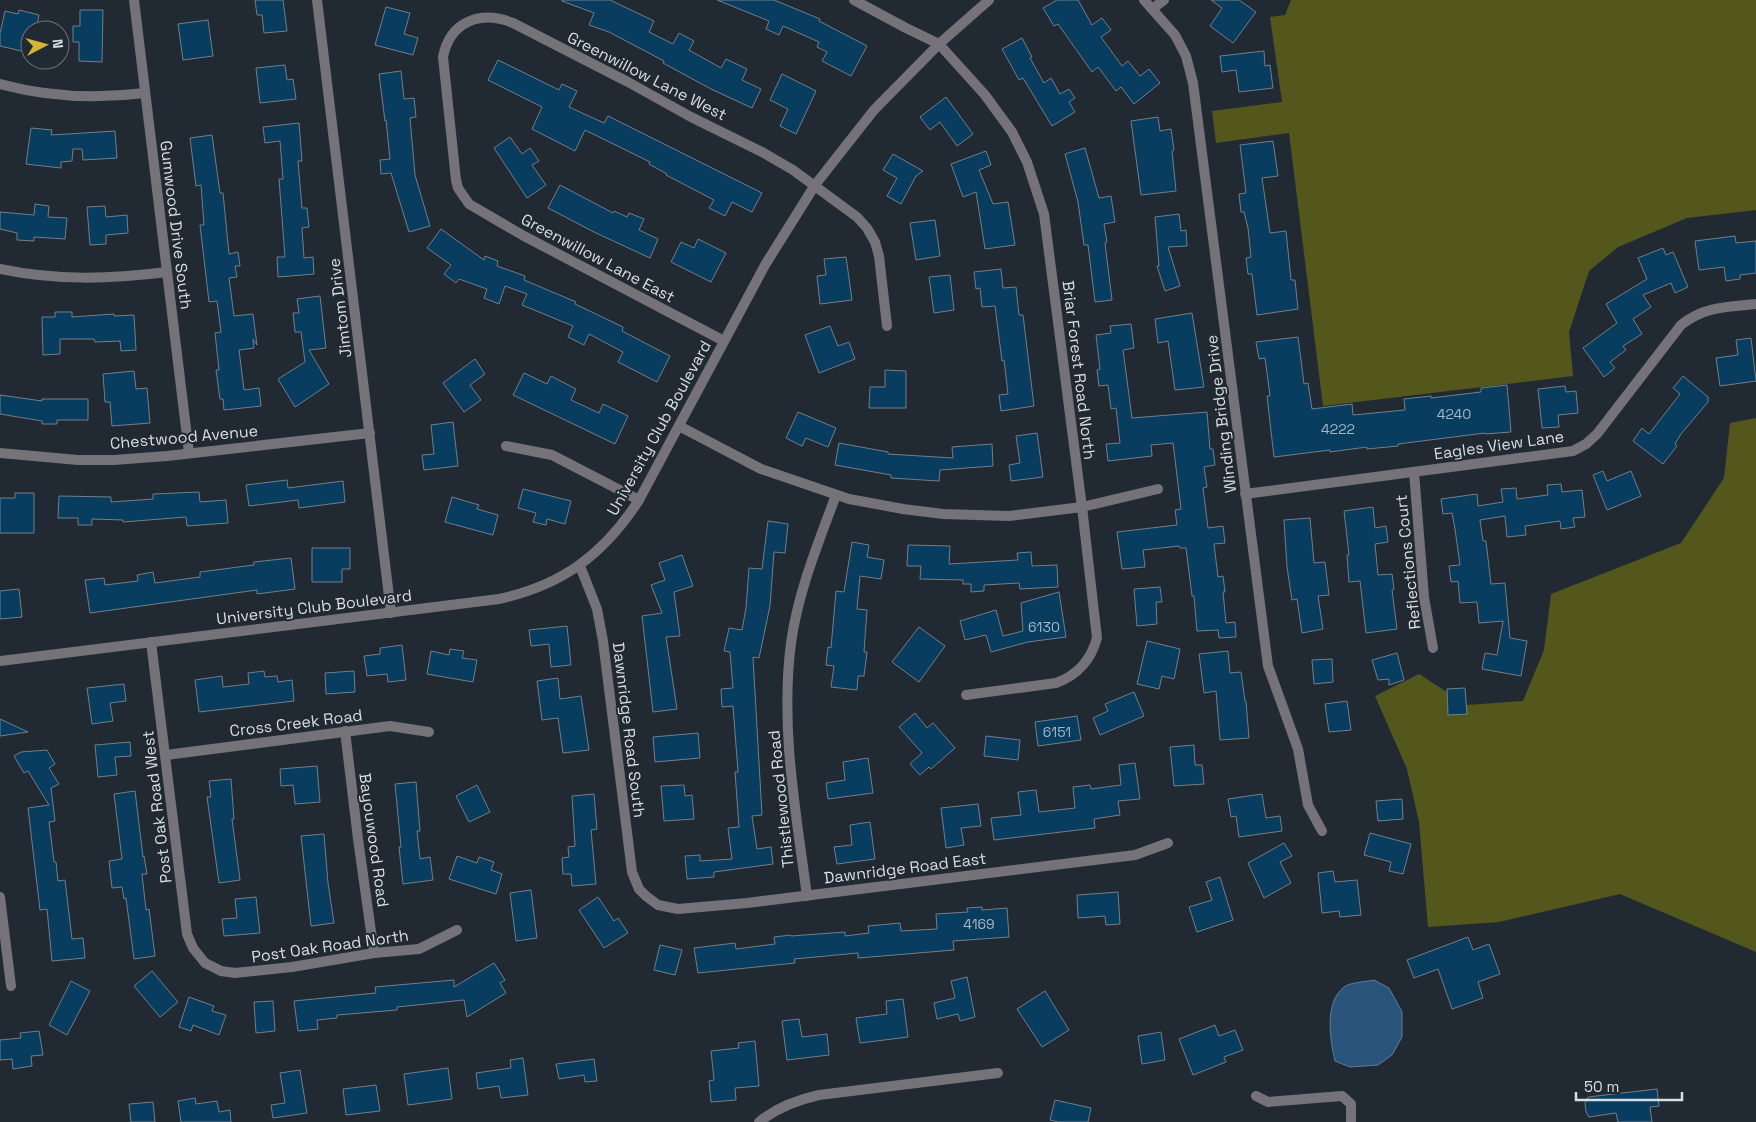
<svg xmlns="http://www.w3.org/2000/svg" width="1756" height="1122" font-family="'Space Grotesk',sans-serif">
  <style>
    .forest { fill: #54571c }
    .water { fill: #2b547c; stroke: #5f7d9b }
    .building { fill: #083d60; stroke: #737e88 }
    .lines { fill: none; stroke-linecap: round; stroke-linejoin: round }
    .minor { stroke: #757379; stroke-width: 10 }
    .tertiary { stroke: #757379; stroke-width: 10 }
    .labels { text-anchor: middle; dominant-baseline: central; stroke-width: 4; stroke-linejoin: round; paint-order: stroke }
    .number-label { font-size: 14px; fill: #a4b6c2 }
    .street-label { font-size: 16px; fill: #d8dee3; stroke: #212a32 }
  </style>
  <rect width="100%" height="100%" fill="#212a32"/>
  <g class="forest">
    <path d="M1291 0H1756V210L1687 218 1618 247 1589 271 1569 332 1573 376 1323 406 1289 133 1216 143 1212 111 1282 102 1270 17 1285 15Z"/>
    <path d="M1756 418V952L1620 894 1499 922 1428 927 1419 822 1407 769 1375 696 1419 674 1467 705 1523 701 1544 650 1551 594 1681 543 1724 478 1730 423Z"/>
  </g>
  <path class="water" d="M1374 980 1389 988 1402 1012V1037L1392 1055 1378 1065 1350 1067 1335 1061C1330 1039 1324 1003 1344 987 1351 982 1366 982 1374 980Z"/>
  <g class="building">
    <path d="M255 0H283L287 31 264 33 262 15H257Z"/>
    <path d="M562 0H610L654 21 649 32 673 44 679 33 694 41 689 50 721 68 726 59 747 69 742 80 761 89 752 108 711 89 663 63 664 61 609 32 589 25 594 13 562 1Z"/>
    <path d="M717 0H774L820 19 819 21 867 46 851 76 822 61 827 52 817 47 819 42 783 26 779 35 766 29 769 21Z"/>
    <path d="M1057 0H1078L1092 25 1102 18 1111 30 1101 37 1122 66 1128 61 1140 76 1149 69 1160 83 1134 104 1121 87 1116 91 1098 67 1092 72 1058 24 1054 26 1043 8Z"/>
    <path d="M1211 0H1239L1256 12 1233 43 1210 26 1222 8Z"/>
    <path d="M386 7 410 13 404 34 418 38 413 55 375 45Z"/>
    <path d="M19 10 39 15 36 30H30V53L0 46V34L5 11 18 14Z"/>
    <path d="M80 10H103L102 62 79 61V42H73V26H80Z"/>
    <path d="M208 20 213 56 183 60 178 24Z"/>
    <path d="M1022 38 1032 57 1030 58 1044 83 1051 78 1060 94 1069 89 1075 98 1069 102 1075 112 1052 126 1023 78 1019 80 1002 49Z"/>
    <path d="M1264 51 1265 66 1270 65 1273 88 1239 92 1236 70 1222 72 1220 56Z"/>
    <path d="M498 60 559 90 562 84 577 91 569 107 604 123 608 116 762 193 752 212 732 202 725 216 709 208 714 200 666 175 667 174 649 164 650 162 585 130 575 151 532 129 542 107 488 80Z"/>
    <path d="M285 65 287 80 293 79 296 99 260 103 256 68Z"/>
    <path d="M401 71 404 99 414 98 416 117 410 118 415 175 430 226 409 232 391 173 381 174 380 160 390 159 386 120 385 121 379 74Z"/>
    <path d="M782 74 816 91 796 134 780 126 788 109 770 100Z"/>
    <path d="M946 97 973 134 957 146 940 122 930 130 920 117Z"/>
    <path d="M1158 117 1160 131 1171 129 1174 150 1172 151 1176 191 1141 195 1131 121Z"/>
    <path d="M299 123 302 161H298L302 208H307L309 227 302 228 304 258 313 257 314 274 278 277 277 257H285L279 179H283L280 141 265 143 263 127Z"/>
    <path d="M31 128 52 130 51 135 115 131 117 158 83 160 82 149H73L72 161 61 162V168L26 164Z"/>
    <path d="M212 135 220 193H223L229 254 238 252 240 266H235L237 277 229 278 234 316 253 314 257 345 253 339 254 348 239 350 244 390 259 388 261 406 224 410 223 399H220L216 370H219L215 333 221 332 217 301 209 302 200 225H204L201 185 196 186 190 138Z"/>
    <path d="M510 137 522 154 530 148 539 161 532 165 546 185 527 198 494 148Z"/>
    <path d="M1273 141 1278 176 1262 178 1270 233 1286 231 1291 280H1295L1298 309 1257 315 1252 274H1248L1246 258 1251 257 1248 228 1244 212H1241L1239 194 1246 193 1240 145Z"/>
    <path d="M1085 148 1099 198 1111 196 1115 222 1104 224 1107 242 1105 243 1112 300 1095 302 1088 245H1084L1078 202 1065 154Z"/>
    <path d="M986 151 991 165 979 170 993 204 1008 202 1015 245 985 249 976 192 963 197 951 164Z"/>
    <path d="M893 154 923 171 916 176 901 204 887 196 897 178 883 170Z"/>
    <path d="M560 185 613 213 614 211 627 217 629 213 644 219 639 230 658 239 650 258 594 232 548 208Z"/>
    <path d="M35 204 49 206 48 217 67 218 65 239 34 237V241L17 240V233L0 229V212L34 215Z"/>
    <path d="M105 206 106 217 127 215 128 233 106 235V244L90 245 87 207Z"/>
    <path d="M1179 214 1181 231 1186 230 1187 246 1168 247 1180 286 1165 291 1157 266H1159L1155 217Z"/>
    <path d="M935 220 940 256 916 260 910 223Z"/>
    <path d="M441 229 484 260 485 256 498 261 497 266 525 276 524 280 576 302 575 304 623 327 622 331 670 356 657 382 618 362 623 352 589 334 584 345 568 337 573 326 522 305 527 294 505 286 499 304 484 298 487 289 459 279 456 283 444 274 451 265 427 248Z"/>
    <path d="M1735 236 1736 243 1756 241V273L1740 275V279L1726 281 1724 267 1699 270 1695 241Z"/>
    <path d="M698 239 726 253 711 282 671 262 681 242 694 248Z"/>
    <path d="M1663 248 1666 255 1673 252 1688 287 1675 293 1671 283 1643 295 1651 307 1633 319 1642 334 1623 346 1626 350 1610 362 1615 368 1604 377 1583 348 1617 323 1606 304 1647 279 1638 258Z"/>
    <path d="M846 257 852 300 820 304 817 276 826 275 824 259Z"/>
    <path d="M1001 269 1003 288 1016 287 1019 315H1023L1034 406 1001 411 999 395 1008 394 1004 360 1002 361 995 306 982 307 980 288 976 289 974 272Z"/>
    <path d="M950 275 954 310 934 313 929 277Z"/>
    <path d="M320 296 326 348 309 350 329 384 295 407 278 379 305 362 301 332H295L293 313H299L297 299Z"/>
    <path d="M55 312H72V317L114 314V316L134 315 136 350 121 351 120 341 95 342 94 339H60V354L43 355 42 317H55Z"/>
    <path d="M1192 313 1204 387 1175 390 1168 341 1158 343 1155 319Z"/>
    <path d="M1131 324 1134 348 1123 350 1132 418 1207 412 1210 449H1213L1215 465 1204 467 1207 487 1203 488 1208 528 1223 526 1225 543 1214 544 1218 577 1223 576 1225 592H1223L1226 623 1235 622 1236 637 1219 638 1218 630 1197 631 1194 596H1192L1186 548H1180L1179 546 1143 550 1145 567 1122 569 1117 532 1177 525 1175 510 1181 509 1173 443 1151 445 1152 456 1108 461 1106 444 1120 443 1116 408 1111 409 1108 385 1099 386 1097 370 1100 369 1096 335 1111 333 1110 326Z"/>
    <path d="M830 326 838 346 849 342 855 359 819 373 805 335Z"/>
    <path d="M1298 337 1304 384 1308 383 1312 409 1352 404 1353 415 1405 410 1404 399 1431 396V398L1481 392V388L1507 385 1511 432 1485 434V433L1398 444V446L1367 449V447L1330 452V450L1274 457 1267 396H1270L1265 358 1259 359 1256 342Z"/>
    <path d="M1751 338 1756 381 1720 386 1716 358 1738 355 1736 340Z"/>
    <path d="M475 359 485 374 470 385 481 400 464 412 443 383Z"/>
    <path d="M885 370 906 371V408H869L870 387H885Z"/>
    <path d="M134 371 136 389 147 388 150 423 112 426 110 402H105L103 374Z"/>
    <path d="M524 373 547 384 551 376 576 389 571 400 599 413 603 404 628 416 615 444 513 395Z"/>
    <path d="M1683 376 1708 397V402L1681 434 1675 444 1677 446 1663 464 1633 441 1642 428 1649 434 1680 394 1673 388Z"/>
    <path d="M1565 386 1566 392 1576 391 1578 413 1558 415 1559 427 1542 428 1538 389Z"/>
    <path d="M0 395 42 401V399H88V420H57V424H42V421L0 414Z"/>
    <path d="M798 412 836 428 828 447 806 438 802 446 786 438Z"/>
    <path d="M453 422 458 466 424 470 422 455 434 454 431 425Z"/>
    <path d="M1037 433 1043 477 1011 481 1009 465 1020 463 1016 436Z"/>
    <path d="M839 443 888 452V454L953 458 952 447 992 444 993 466 940 470 939 481 891 478V475L835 465Z"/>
    <path d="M1603 471 1607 481 1631 471 1641 496 1607 510 1593 475Z"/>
    <path d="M287 480 288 488 343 481 345 502 299 508 298 500 249 506 246 485Z"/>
    <path d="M1561 484 1562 492 1582 490 1585 517 1573 518 1575 527 1561 529 1560 521 1525 526 1526 535 1507 537 1505 516 1480 520 1483 541H1486L1491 584 1505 583 1510 638 1527 641 1521 676 1482 669 1485 653 1497 655 1503 621 1479 623 1477 602 1460 603 1458 581 1451 582 1449 566 1460 565 1455 529 1452 513 1443 514 1441 499 1477 494 1478 506 1503 502 1501 489 1516 488 1517 499 1548 495 1547 485Z"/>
    <path d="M523 489 571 501 565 524 547 519 546 525 533 522 536 513 518 508Z"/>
    <path d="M199 492 200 502 226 500 228 523 187 526 186 517 123 522V520L92 519V525H78V518H58L59 496 111 497V502L153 499V494Z"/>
    <path d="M15 493H34V533H0V498H15Z"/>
    <path d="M452 497 479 505 477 509 498 515 493 535 445 522Z"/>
    <path d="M1373 507 1375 528 1386 526 1388 542 1375 544 1378 575 1392 574 1394 589 1392 590 1397 629 1366 633 1360 581 1349 582 1347 555H1349L1344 511Z"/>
    <path d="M1310 518 1314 563 1325 562 1329 595 1318 596 1323 629 1302 633 1297 599 1292 600 1287 567 1284 520Z"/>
    <path d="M768 521 788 524 785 553 774 552 770 606 759 658 753 657 762 815 752 816 757 849 771 847 773 864 714 872V877L687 879 685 856 700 855V861L732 859 728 828 739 827 735 772H738L733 706 722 707 721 689 733 688 730 652 724 651 729 628 742 630 746 608 749 568 762 569Z"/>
    <path d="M852 542 869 545 867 557 884 560 881 579 860 576 857 609 867 610 864 652H867L864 676H858L857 690 831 687 834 666 826 665 828 647 831 648 836 591 844 592Z"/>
    <path d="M908 545 950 546 949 564 1018 560 1017 553 1031 552 1032 566 1057 565 1058 587 1020 589 1019 583 984 585V591L971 592V584H963V580L920 579 921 566H907Z"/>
    <path d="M312 548H350V569H342V582H312Z"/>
    <path d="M682 555 693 586 674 592 680 636 666 637 677 709 653 712 642 616 662 613 651 585 665 580 659 563Z"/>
    <path d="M291 558 295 589 257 594V590L90 613 85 580 104 578 105 585 138 581 137 575 153 572 155 583 200 577V572L254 565V562Z"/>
    <path d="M1160 587 1162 602H1156L1157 624 1137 626 1134 589Z"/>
    <path d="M19 589 22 617 0 619V591Z"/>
    <path d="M1059 592 1066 637 1028 642 991 652 986 635 965 640 960 621 996 610 1003 636 1023 631 1021 603Z"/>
    <path d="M567 626 571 665 551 667 549 644 531 646 529 630Z"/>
    <path d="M919 627 945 646 919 682 892 662Z"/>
    <path d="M1147 641 1180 649 1174 679 1162 676 1159 689 1137 684Z"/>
    <path d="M402 645 406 680 388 682 387 674 367 676 364 656 380 654V648Z"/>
    <path d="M450 649 464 651 462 658 477 660 473 682 427 674 431 651 449 655Z"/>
    <path d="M1228 651 1230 673 1241 672 1245 701H1246L1249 738 1220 740 1216 691 1204 693 1199 654Z"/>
    <path d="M1397 653 1404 680 1389 685V679L1378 680 1372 660Z"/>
    <path d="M1332 659 1333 682 1314 684 1312 660Z"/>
    <path d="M264 671 265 677 277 676 278 682 292 680 294 701 199 712 195 680 222 676 223 687 249 684 248 673Z"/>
    <path d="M354 671 355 692 326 694 325 673Z"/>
    <path d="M558 678 560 699 581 696 589 750 563 753 558 718 542 720 537 681Z"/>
    <path d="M124 684 126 701 110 703 113 721 92 724 87 688Z"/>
    <path d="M1465 688 1467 714 1448 715 1447 689Z"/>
    <path d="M1134 692 1144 716 1100 735 1093 718 1108 711 1105 704Z"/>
    <path d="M1347 701 1351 730 1329 732 1325 704Z"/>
    <path d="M915 713 927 728 933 723 955 748 931 769 929 767 920 775 910 764 922 753 899 727Z"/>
    <path d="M1077 716 1081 740 1038 746 1035 722Z"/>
    <path d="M0 719 28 732 0 736Z"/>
    <path d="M698 733 700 758 655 762 653 737Z"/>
    <path d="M986 736 1020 740 1018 760 984 756Z"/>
    <path d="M130 742 131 756 115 757 117 775 98 777 95 745Z"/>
    <path d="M1194 745 1195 765H1202L1204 784 1174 786 1170 747Z"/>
    <path d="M47 750 55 764 49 768 59 784 51 788 55 821 49 822 54 862H56L58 881 65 880 72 939 83 938 85 958 52 961 47 909 40 910 28 808 49 805 28 771 24 773 14 756 21 752Z"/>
    <path d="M868 758 873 793 828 799 826 783 845 780 843 762Z"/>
    <path d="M1135 763 1140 799 1118 801 1120 815 1094 819 1095 828 994 840 991 818 1021 815 1018 792 1036 790 1039 812 1075 808 1073 787 1090 785 1091 789 1121 785 1119 765Z"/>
    <path d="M317 766 320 802 295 804 293 785 281 786 280 769Z"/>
    <path d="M231 779 234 819H232L240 880 219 883 207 797H211L209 781Z"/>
    <path d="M416 782 420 831H417L420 859 430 857 433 880 403 884 399 847H401L395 784Z"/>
    <path d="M477 785 490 812 469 822 456 796Z"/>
    <path d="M684 785 685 796 692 795 694 819 664 821 661 786Z"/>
    <path d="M135 791 143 857 144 856 147 874H142L146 910 149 909 155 956 134 959 126 898 124 899 122 887 112 888 109 861 122 859 114 794Z"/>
    <path d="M594 794 597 829 591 830 596 884 572 886 571 874H563L562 858 569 857 568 847 575 846 572 796Z"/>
    <path d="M1262 794 1266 818 1280 816 1282 831 1239 837 1236 816 1231 817 1228 799Z"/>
    <path d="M1402 799 1403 819 1378 821 1376 801Z"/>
    <path d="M978 804 981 826 961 828 964 845 946 848 941 808Z"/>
    <path d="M870 822 875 859 837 864 834 847 852 845 850 825Z"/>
    <path d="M1370 833 1411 844 1403 874 1389 871 1391 862 1364 855Z"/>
    <path d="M324 834 328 883 334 923 311 926 301 836Z"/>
    <path d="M1284 843 1292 856 1280 862 1291 883 1264 898 1248 863Z"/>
    <path d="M457 856 477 863 479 857 494 862 491 870 502 874 496 894 449 879Z"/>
    <path d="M1333 871 1335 882 1357 880 1361 915 1340 917 1339 911 1322 913 1318 873Z"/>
    <path d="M1220 877 1233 920 1197 932 1189 907 1212 900 1206 882Z"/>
    <path d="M531 890 537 938 516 941 510 893Z"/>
    <path d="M1118 892 1120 924 1106 925 1105 916 1078 918 1077 895Z"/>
    <path d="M256 897 260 933 224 936 222 919 237 918 235 899Z"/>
    <path d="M598 897 614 921 618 918 628 933 604 948 579 910Z"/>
    <path d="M982 907V910L1007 908 1009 937 953 941 954 950 858 958V953L794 959 795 963 698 973 694 948 735 943 736 949 775 944 774 937 791 935V936L845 932V936L869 933 868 926 900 923 901 931 937 929 936 914 968 912 967 908Z"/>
    <path d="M1468 937 1473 950 1489 944 1500 974 1478 982 1483 998 1452 1009 1438 969 1414 978 1407 960Z"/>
    <path d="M660 945 682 950 675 975 654 970Z"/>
    <path d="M494 963 505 980 500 983 506 993 467 1017 464 1000 397 1007V1010L337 1015V1018L317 1020 318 1029 298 1031 294 1001 376 993 375 987 454 980V987Z"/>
    <path d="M152 971 178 1002 160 1017 134 986Z"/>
    <path d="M967 977 975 1017 960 1021 958 1014 937 1019 934 1003 955 998 951 981Z"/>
    <path d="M71 981 90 991 67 1035 49 1025Z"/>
    <path d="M1045 991 1069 1030 1042 1047 1017 1009Z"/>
    <path d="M189 997 214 1006 212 1011 226 1015 219 1035 193 1025 191 1031 179 1027Z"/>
    <path d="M903 999 908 1037 860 1043 856 1018 887 1014 886 1001Z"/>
    <path d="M273 1001 275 1031 256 1033 254 1002Z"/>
    <path d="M799 1019 802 1037 827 1034 829 1055 787 1060 782 1021Z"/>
    <path d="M1215 1025 1219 1036 1235 1030 1243 1050 1224 1057 1226 1062 1193 1075 1179 1039Z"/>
    <path d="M39 1031 43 1055 31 1056 32 1066 13 1069 12 1059 0 1060V1040L21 1038 20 1033Z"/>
    <path d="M1161 1032 1165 1060 1142 1064 1138 1036Z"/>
    <path d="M755 1041 759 1086 735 1088 736 1100 711 1102 709 1081 714 1080 711 1051 739 1048 738 1043Z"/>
    <path d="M523 1058 528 1095 501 1098 499 1086 478 1089 476 1073 511 1068 510 1060Z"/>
    <path d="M594 1059 597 1081 585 1082 584 1075 559 1079 556 1064Z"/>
    <path d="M448 1068 452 1099 408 1105 404 1074Z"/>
    <path d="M300 1070 307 1113 273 1118 271 1105 285 1103 280 1073Z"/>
    <path d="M376 1085 380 1111 346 1115 343 1089Z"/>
    <path d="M1657 1089 1659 1106 1650 1107 1652 1122H1618L1616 1113 1589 1117 1586 1112 1585 1103 1588 1097Z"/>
    <path d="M195 1098 196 1104 217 1101 219 1112 230 1110 231 1122H181L178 1101Z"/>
    <path d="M1055 1100 1091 1108 1088 1122H1058L1050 1120Z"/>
    <path d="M153 1102 155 1122H131L129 1104Z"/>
  </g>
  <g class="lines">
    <g class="minor">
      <path d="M134 0 189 453"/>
      <path d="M317 0 391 613"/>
      <path d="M854 0 906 28 939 44 985 95 1012 132 1027 162 1044 214 1082 507 1097 638C1091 660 1078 675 1056 683L966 695"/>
      <path d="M1144 0 1175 35 1186 56 1193 83 1268 666 1298 749 1308 805 1322 831"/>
      <path d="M1152 9 1164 0"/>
      <path d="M0 84C48 97 96 99 145 93"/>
      <path d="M0 269C56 281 111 279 167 272"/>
      <path d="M724 341 524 236 469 204 458 188 456 180 443 57C450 21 481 10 513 23L628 82 691 117 762 152 793 170 857 217 867 228 875 242 879 256 887 326"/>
      <path d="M679 426 761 469 849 499 903 509 943 514 1009 516 1082 507 1158 489"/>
      <path d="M506 446 552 455 639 500"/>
      <path d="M0 453 78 460H114L167 456 370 433"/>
      <path d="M1414 472 1424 597 1433 648"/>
      <path d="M1245 494 1573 451 1586 444 1597 434 1681 325C1704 306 1728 307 1756 304"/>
      <path d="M580 566 597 609 603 641 632 872 639 889 646 896 658 905 678 909 747 903 1135 855 1168 843"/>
      <path d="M151 642 187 934 193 948 205 963 221 971 235 973 292 967 374 953 419 949 457 930"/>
      <path d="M345 731 358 839 374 953"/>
      <path d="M166 755 390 726 429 732"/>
      <path d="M807 896C796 812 780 728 791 643 798 592 818 544 836 495"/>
      <path d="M0 897 11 986"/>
      <path d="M1256 1096 1268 1102 1342 1096 1351 1104V1122"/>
      <path d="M759 1122C776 1108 797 1100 819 1095L998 1073"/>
    </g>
    <path class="tertiary" d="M0 661 499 599C563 585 604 554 639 500L765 265 815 185 874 110 939 44 989 0"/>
  </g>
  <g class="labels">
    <g class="number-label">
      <text x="1454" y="414">4240</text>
      <text x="1338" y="429">4222</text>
      <text x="1044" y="627">6130</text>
      <text x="1057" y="732">6151</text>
      <text x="979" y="924">4169</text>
    </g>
    <g class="street-label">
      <text transform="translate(647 76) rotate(27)">Greenwillow Lane West</text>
      <text transform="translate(176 225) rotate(83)">Gumwood Drive South</text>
      <text transform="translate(598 258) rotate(28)">Greenwillow Lane East</text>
      <text transform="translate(340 308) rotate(-97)">Jimtom Drive</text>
      <text transform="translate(1079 370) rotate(83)">Briar Forest Road North</text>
      <text transform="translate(1221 414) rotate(-97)">Winding Bridge Drive</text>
      <text transform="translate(659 428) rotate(-61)">University Club Boulevard</text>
      <text transform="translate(184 437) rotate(-5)">Chestwood Avenue</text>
      <text transform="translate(1499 445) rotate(-8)">Eagles View Lane</text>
      <text transform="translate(1408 562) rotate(-96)">Reflections Court</text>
      <text transform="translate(314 607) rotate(-7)">University Club Boulevard</text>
      <text transform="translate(296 723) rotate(-7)">Cross Creek Road</text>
      <text transform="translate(629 730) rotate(83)">Dawnridge Road South</text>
      <text transform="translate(781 799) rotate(-96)">Thistlewood Road</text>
      <text transform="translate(157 807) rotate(-97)">Post Oak Road West</text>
      <text transform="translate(374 840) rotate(82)">Bayouwood Road</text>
      <text transform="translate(905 868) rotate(-7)">Dawnridge Road East</text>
      <text transform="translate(330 946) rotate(-8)">Post Oak Road North</text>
    </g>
  </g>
  <g transform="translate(45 45) rotate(84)"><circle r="24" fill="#212a32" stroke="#6a7279"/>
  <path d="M0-4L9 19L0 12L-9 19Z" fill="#d5b535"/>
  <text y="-8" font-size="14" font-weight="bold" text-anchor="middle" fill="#d8dee3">N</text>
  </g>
  <path d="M1576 1092v8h106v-8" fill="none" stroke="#d8dee3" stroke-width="2.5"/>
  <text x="1584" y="1092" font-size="15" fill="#d8dee3" stroke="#212a32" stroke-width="4" paint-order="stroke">50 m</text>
</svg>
